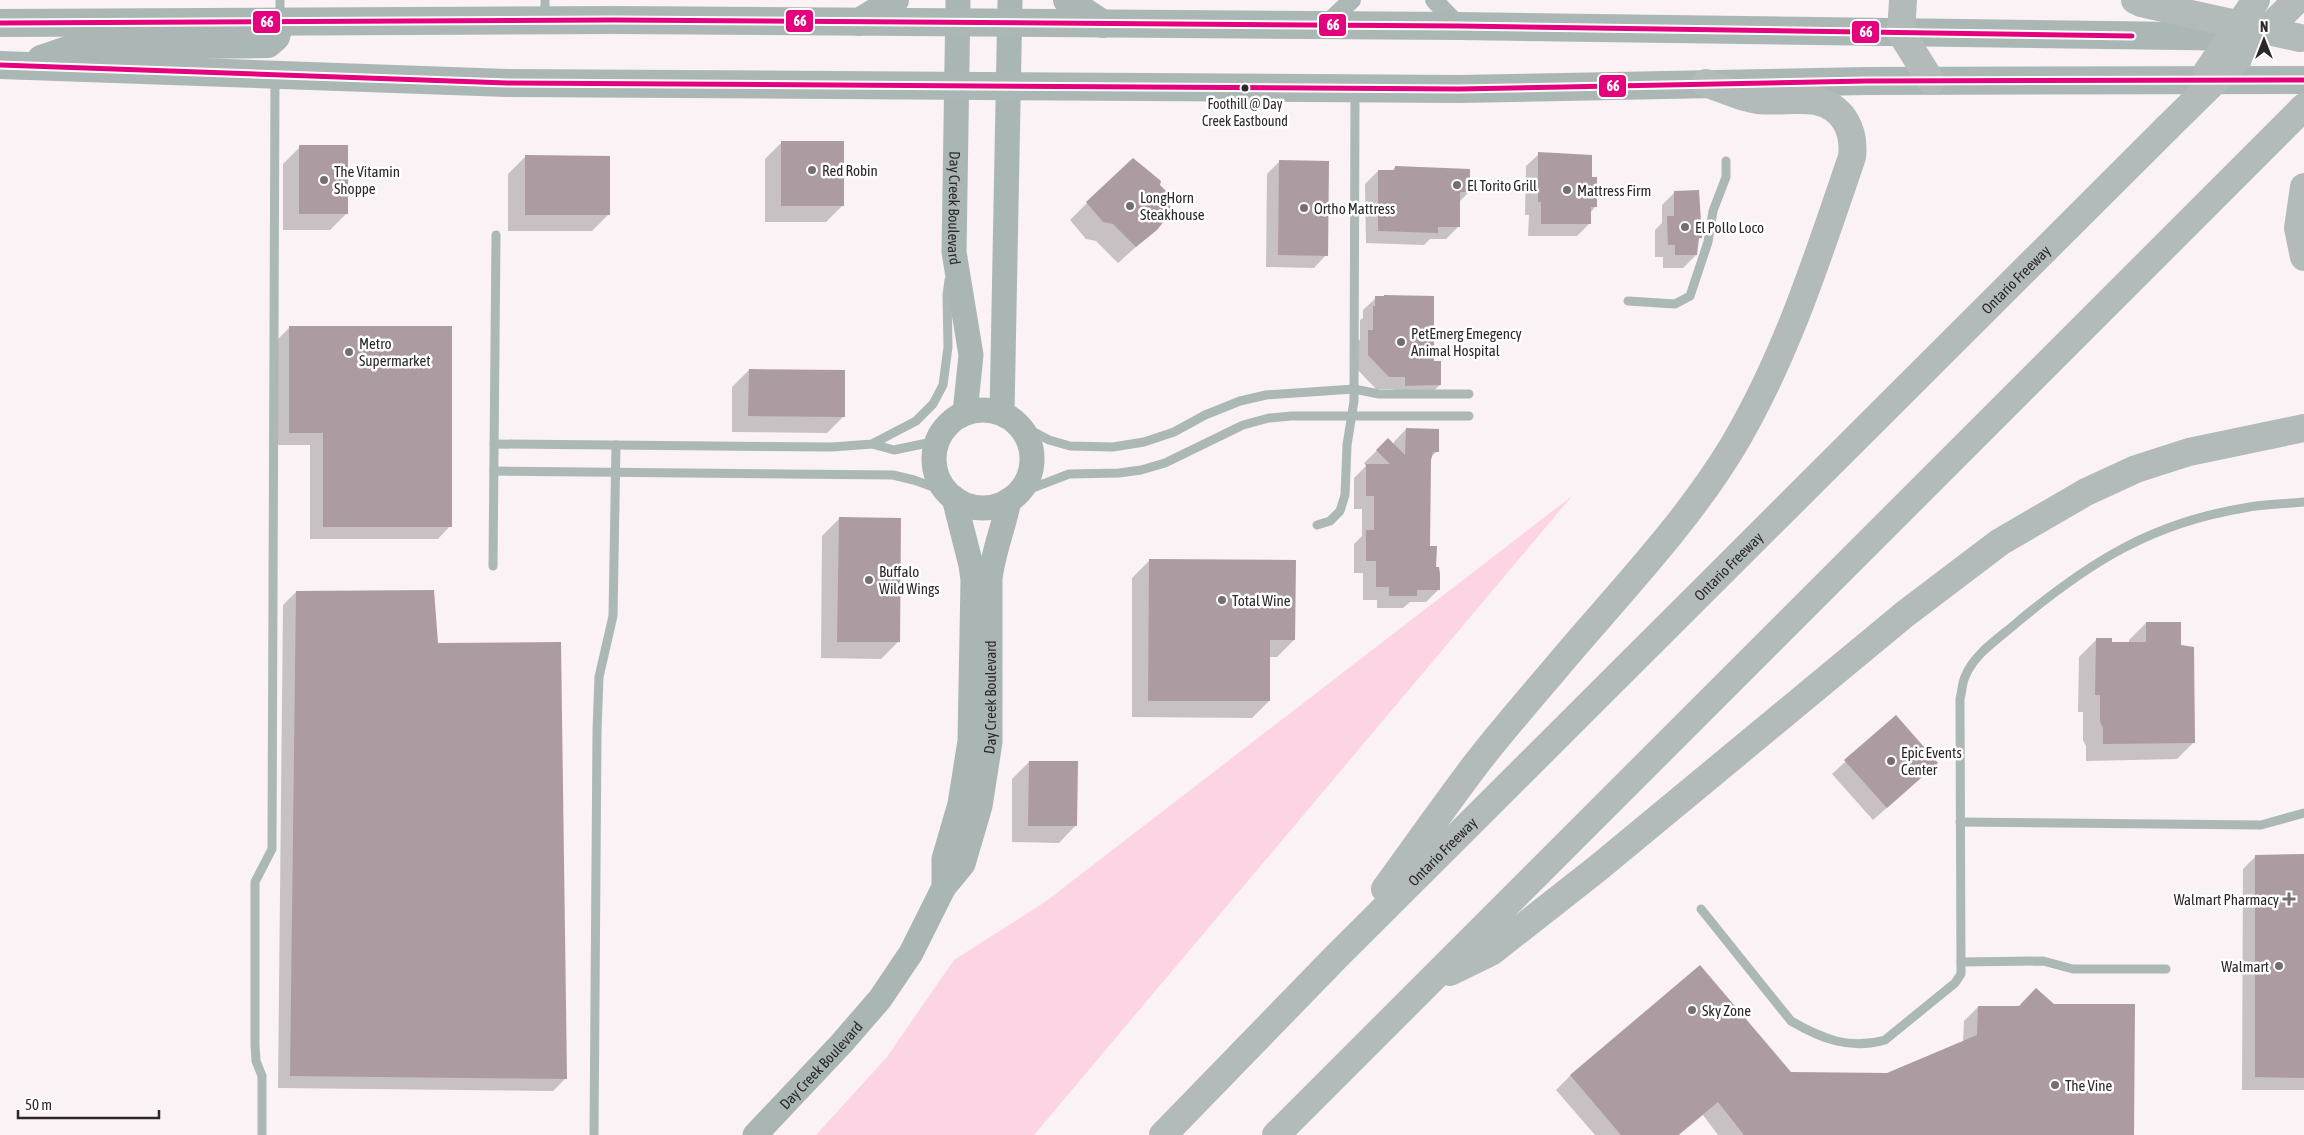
<svg xmlns="http://www.w3.org/2000/svg" width="2304" height="1135" font-family="'Asap Condensed',sans-serif">
  <style>
    .green { fill: #fcd4e3 }
    .shadow { fill: #0003 }
    .building { fill: #ad9ba2 }
    .lines { fill: none; stroke-linecap: round; stroke-linejoin: round }
    .lane { stroke: #abb8b5; stroke-width: 9 }
    .street { stroke: #abb8b5; stroke-width: 18 }
    .secondary { stroke: #aab6b4; stroke-width: 25 }
    .primary { stroke: #aab7b5; stroke-width: 28 }
    .highway { stroke: #b3bbba; stroke-width: 28 }
    .highway-bridge { stroke: #b3bbba; stroke-width: 28 }
    .bus-1-casing { stroke: #fff; stroke-width: 9 }
    .bus-1 { stroke: #e5007d; stroke-width: 5 }
    .bus-dot { fill: #2c2729; stroke: #fff; stroke-width: 2 }
    .poi-dot { fill: #746e70; stroke: #fff; stroke-width: 2 }
    .labels { text-anchor: middle; dominant-baseline: central; stroke-width: 5; stroke-linejoin: round; paint-order: stroke }
    .bus-label { font-size: 14px; fill: #2c2729; stroke: #fff }
    .poi-label { font-size: 15px; fill: #2c2729; stroke: #fff; text-anchor: start }
    .street-label { font-size: 15px; fill: #2c2729; stroke: #fff }
    .line-badge { stroke: #fff; stroke-width: 2 }
    .badge-label { font-size: 14px; text-anchor: middle; font-weight: bold; fill: #fff }
  </style>
  <rect width="100%" height="100%" fill="#faf2f5"/>
  <path class="green" d="M1572 496 1034 1135H816L887 1057 954 960 1045 902Z"/>
  <g class="shadow">
    <path d="M782 142 843 205 826 222H765V159Z"/>
    <path d="M300 147 347 213 330 230H283V164Z"/>
    <path d="M1539 154 1590 178 1595 207 1590 213 1589 224 1577 236H1528L1529 215H1525L1526 166Z"/>
    <path d="M525 157 609 214 592 231H508V174Z"/>
    <path d="M1280 161 1326 255 1314 268 1266 267 1267 174Z"/>
    <path d="M1395 167 1469 192 1459 202V226L1446 239H1430L1424 245 1366 243 1365 184 1378 171H1392Z"/>
    <path d="M1158 185 1156 229 1118 263 1096 241 1086 239 1070 220 1087 203Z"/>
    <path d="M1675 192 1700 237 1697 240 1696 255 1683 268H1663V257H1655V230L1662 223V205Z"/>
    <path d="M1376 298 1440 385 1427 397 1393 398V389H1376L1356 368V344L1360 339V320L1363 318V310Z"/>
    <path d="M290 327 450 526 438 539H310V445H277V340Z"/>
    <path d="M749 370 844 416 827 433 732 432V387Z"/>
    <path d="M1406 429 1437 451 1430 458 1429 547 1439 589 1426 602H1410L1403 608H1377V600H1363V573H1354V544L1362 536V509H1354V478L1366 466 1364 463 1388 440 1393 445 1394 442Z"/>
    <path d="M839 519 898 642 881 659 821 658 822 536Z"/>
    <path d="M1149 561 1294 640 1277 657H1269V701L1252 718 1132 717V578Z"/>
    <path d="M296 592 437 645 566 1078 553 1091 278 1088 283 605Z"/>
    <path d="M2146 623 2180 646 2194 742 2177 759 2086 761V746L2083 740V712H2078L2079 657 2096 640 2111 643H2129V640Z"/>
    <path d="M1895 716 1924 775 1873 820 1832 774Z"/>
    <path d="M1029 762 1076 825 1059 843 1012 842V779Z"/>
    <path d="M2256 856H2304V1090H2242L2243 869Z"/>
    <path d="M1978 1007 2133 1135H1718L1703 1115 1679 1135H1595L1556 1090 1571 1075H1887L1963 1042 1964 1021Z"/>
  </g>
  <g class="building">
    <rect x="781" y="141" width="63" height="65"/>
    <rect x="299" y="145" width="49" height="69"/>
    <path d="M1538 152 1592 155V177H1597V207H1591V224H1541V202H1538Z"/>
    <path d="M525 155 610 156V215H525Z"/>
    <path d="M1133 158 1161 181 1160 185 1169 194 1165 200 1173 210 1157 230 1136 247 1113 224 1103 222 1086 202Z"/>
    <path d="M1279 160 1329 161 1328 256 1278 255Z"/>
    <path d="M1395 166 1470 169V192H1460V227H1438V233L1378 231V170H1395Z"/>
    <path d="M1699 190 1702 238H1699L1697 255H1675V245H1668L1667 216H1674V191Z"/>
    <path d="M1384 295 1434 296V361H1441V385L1405 386V377H1389L1368 355V330H1373V306H1375V296H1384Z"/>
    <path d="M289 326H452V527H323V433H289Z"/>
    <path d="M749 369 845 370V417L748 416Z"/>
    <path d="M1406 428 1439 429V452H1433L1431 460 1430 546H1437L1436 567H1439L1440 574V590H1417V596H1389V587H1376V561H1366V530H1374V496H1366V464H1390L1376 450 1388 438 1405 455Z"/>
    <path d="M839 517 901 518 900 642H837Z"/>
    <path d="M1149 559 1296 560 1295 640H1270V701H1148Z"/>
    <path d="M434 590 438 643 561 642 567 1079 290 1076 296 591Z"/>
    <path d="M2146 622H2181V645L2194 647 2195 743 2103 744V728L2100 722V695H2095L2096 638H2112V642H2146Z"/>
    <path d="M1896 715 1938 763 1887 808 1844 760Z"/>
    <path d="M1029 761H1078L1077 826H1028Z"/>
    <path d="M2304 854V1078L2255 1077V855Z"/>
    <path d="M1700 965 1791 1072 1887 1073 1977 1035 1978 1006H2019L2036 988 2054 1004H2135L2134 1135H1744L1718 1102 1678 1135H1621L1570 1075Z"/>
  </g>
  <g class="lines">
    <g class="lane">
      <path d="M545 17V0"/>
      <path d="M280 20V0"/>
      <path d="M1628 301 1675 304 1690 296 1708 242 1713 211 1726 177V161"/>
      <path d="M1017 423 1049 440 1070 446 1113 447 1144 442 1174 432 1205 415 1240 401 1266 395 1354 389 1379 394H1469"/>
      <path d="M494 444 832 447 872 444 916 421 933 404 943 385 948 347 947 295 949 280"/>
      <path d="M872 444 894 450 937 441"/>
      <path d="M494 471 893 475 914 480 947 492"/>
      <path d="M1017 494 1069 474 1119 473 1141 470 1165 463 1243 425 1269 418 1291 416H1469"/>
      <path d="M1317 525 1330 521 1340 511 1345 495 1347 445 1354 401 1355 92"/>
      <path d="M493 566 496 235"/>
      <path d="M1960 822 2261 825 2304 813"/>
      <path d="M1701 909 1791 1021C1822 1039 1850 1050 1885 1040L1955 983 1961 974 1960 699C1962 692 1962 683 1965 677 1974 653 2001 637 2020 620 2090 562 2152 523 2244 508 2263 504 2284 504 2304 502"/>
      <path d="M1961 962 2043 961 2073 969H2166"/>
      <path d="M262 1135V1076L256 1061 255 1045V882L272 849 275 78"/>
      <path d="M594 1135 597 731 599 677 613 616 616 445"/>
    </g>
    <g class="street">
      <path d="M1434 0 1459 26"/>
      <path d="M1325 25 1352 0"/>
    </g>
    <g class="secondary">
      <path id="s1" d="M958 0 954 252 971 355 965 413"/>
      <circle cx="983" cy="459" r="49"/>
      <path d="M1002 413 1010 0"/>
      <path d="M944 887V859L960 804 970 741 973 580 971 565 954 498"/>
      <path id="s2" d="M755 1135 841 1044 880 999 911 953 944 887 963 864 980 806 990 742V579C993 552 1004 527 1009 500"/>
    </g>
    <g class="primary">
      <path d="M1067 0 1103 24"/>
      <path d="M859 22 895 0"/>
      <path d="M0 23 614 20 1459 26 2253 37"/>
      <path d="M41 59 79 46 268 44 276 37 280 21"/>
      <path d="M0 65 507 83 1459 89 1867 81 2304 80"/>
    </g>
    <g class="highway">
      <path d="M1903 0 1901 33 1931 81"/>
      <path d="M2135 0 2141 3 2300 38"/>
      <path d="M2304 187 2298 228 2304 257"/>
      <path d="M1385 889C1414 849 1443 808 1473 768 1502 730 1535 693 1566 656 1624 588 1687 522 1733 446 1787 355 1818 256 1852 157 1855 131 1844 107 1816 101 1797 98 1777 102 1758 100 1741 98 1723 89 1706 83"/>
      <path d="M1450 972 1491 952 1598 868 1905 614 2000 542 2086 492 2136 469 2189 452 2304 428"/>
      <path id="s3" d="M1163 1135 1335 958 2167 128"/>
      <path d="M1276 1135 2304 107"/>
    </g>
    <g class="highway-bridge">
      <path d="M2207 72 2256 0"/>
      <path d="M2167 128 2297 0"/>
    </g>
    <defs>
      <g id="bus-1">
        <path d="M0 23 614 20 1459 26 2132 36"/>
        <path d="M0 65 507 83 1459 89 1867 81 2304 80"/>
      </g>
    </defs>
    <use href="#bus-1" class="bus-1-casing"/>
    <use href="#bus-1" class="bus-1"/>
  </g>
  <circle class="bus-dot" cx="1245" cy="88" r="4.5"/>
  <g class="poi-dot">
    <circle cx="812" cy="170" r="5"/>
    <circle cx="324" cy="180" r="5"/>
    <circle cx="1457" cy="185" r="5"/>
    <circle cx="1567" cy="190" r="5"/>
    <circle cx="1130" cy="206" r="5"/>
    <circle cx="1304" cy="208" r="5"/>
    <circle cx="1685" cy="227" r="5"/>
    <circle cx="1401" cy="342" r="5"/>
    <circle cx="349" cy="352" r="5"/>
    <circle cx="869" cy="580" r="5"/>
    <circle cx="1222" cy="600" r="5"/>
    <circle cx="1891" cy="761" r="5"/>
    <path d="M2286.5 891.5h5v5h5v5h-5v5h-5v-5h-5v-5h5z"/>
    <circle cx="2279" cy="966" r="5"/>
    <circle cx="1692" cy="1010" r="5"/>
    <circle cx="2055" cy="1085" r="5"/>
  </g>
  <g class="labels">
    <g class="bus-label">
      <text x="1245" y="104">Foothill @ Day<tspan x="1245" dy="17">Creek Eastbound</tspan></text>
    </g>
    <g class="poi-label">
      <text x="822" y="170">Red Robin</text>
      <text x="334" y="171">The Vitamin<tspan x="334" dy="17">Shoppe</tspan></text>
      <text x="1467" y="185">El Torito Grill</text>
      <text x="1577" y="190">Mattress Firm</text>
      <text x="1140" y="197">LongHorn<tspan x="1140" dy="17">Steakhouse</tspan></text>
      <text x="1314" y="208">Ortho Mattress</text>
      <text x="1695" y="227">El Pollo Loco</text>
      <text x="1411" y="333">PetEmerg Emegency<tspan x="1411" dy="17">Animal Hospital</tspan></text>
      <text x="359" y="343">Metro<tspan x="359" dy="17">Supermarket</tspan></text>
      <text x="879" y="571">Buffalo<tspan x="879" dy="17">Wild Wings</tspan></text>
      <text x="1232" y="600">Total Wine</text>
      <text x="1901" y="752">Epic Events<tspan x="1901" dy="17">Center</tspan></text>
      <text x="2279" y="899" text-anchor="end">Walmart Pharmacy</text>
      <text x="2269" y="966" text-anchor="end">Walmart</text>
      <text x="1702" y="1010">Sky Zone</text>
      <text x="2065" y="1085">The Vine</text>
    </g>
    <g class="street-label">
      <text stroke="none"><textPath href="#s1" startOffset="208">Day Creek Boulevard</textPath></text>
      <text stroke="none"><textPath href="#s3" startOffset="1208">Ontario Freeway</textPath></text>
      <text stroke="none"><textPath href="#s3" startOffset="802">Ontario Freeway</textPath></text>
      <text stroke="none"><textPath href="#s2" startOffset="514">Day Creek Boulevard</textPath></text>
      <text stroke="none"><textPath href="#s3" startOffset="398">Ontario Freeway</textPath></text>
      <text stroke="none"><textPath href="#s2" startOffset="96">Day Creek Boulevard</textPath></text>
    </g>
  </g>
  <g class="line-badge">
    <rect x="785" y="9" width="29" height="24" rx="5" fill="#e5007d"/>
    <rect x="252" y="10" width="29" height="24" rx="5" fill="#e5007d"/>
    <rect x="1318" y="13" width="29" height="24" rx="5" fill="#e5007d"/>
    <rect x="1851" y="20" width="29" height="24" rx="5" fill="#e5007d"/>
    <rect x="1598" y="74" width="29" height="24" rx="5" fill="#e5007d"/>
  </g>
  <g class="badge-label">
    <text x="800" y="26">66</text>
    <text x="267" y="27">66</text>
    <text x="1333" y="30">66</text>
    <text x="1866" y="37">66</text>
    <text x="1613" y="91">66</text>
  </g>
  <g transform="translate(2264 40)" stroke="#ffffff" stroke-width="4" paint-order="stroke">
  <path d="M0-4L9 19L0 12L-9 19Z" fill="#2c2729"/>
  <text y="-8" font-size="14" font-weight="bold" text-anchor="middle" fill="#2c2729">N</text>
  </g>
  <path d="M18 1110v8h141v-8" fill="none" stroke="#2c2729" stroke-width="2.5"/>
  <text x="25" y="1110" font-size="15" fill="#2c2729" stroke="#ffffff" stroke-width="4" paint-order="stroke">50 m</text>
</svg>
